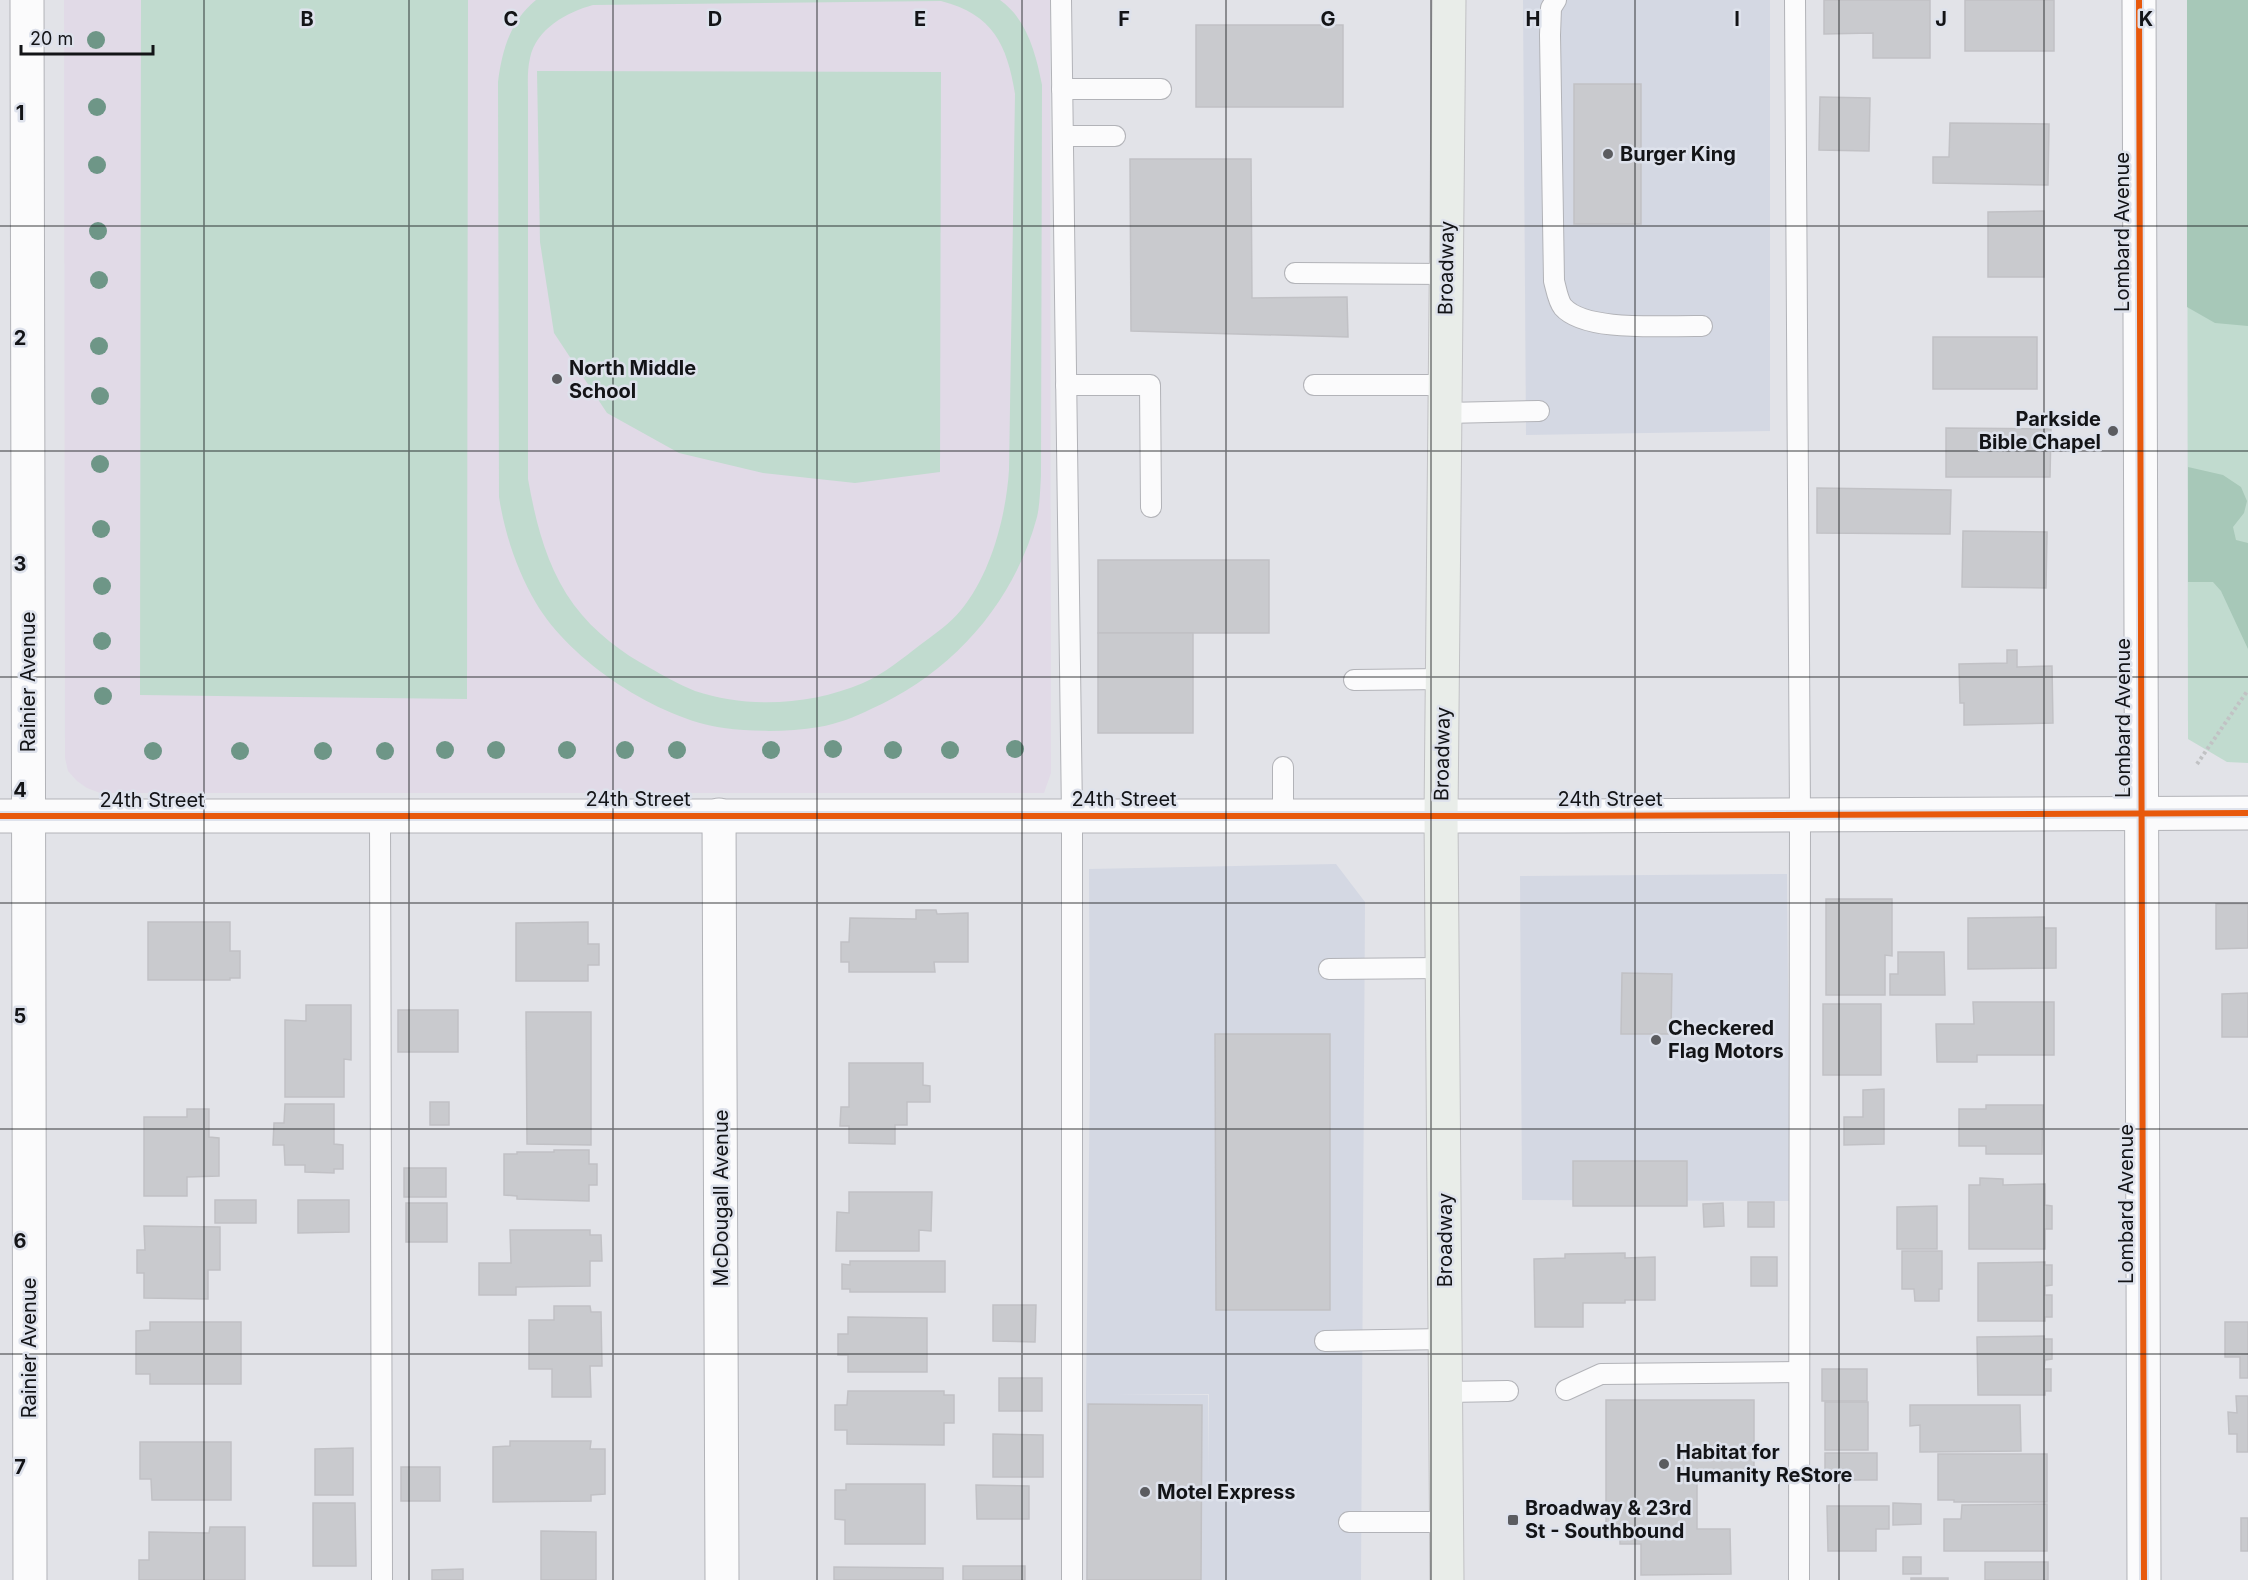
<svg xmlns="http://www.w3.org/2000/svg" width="2248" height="1580" font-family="Inter,sans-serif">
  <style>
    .built { fill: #d4d8e3; fill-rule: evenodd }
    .education { fill: #e1dae7 }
    .green { fill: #c1dbcf; fill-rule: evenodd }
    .forest { fill: #a7c8b8 }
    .building { fill: #c9cace; stroke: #c1c1c5; stroke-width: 1.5 }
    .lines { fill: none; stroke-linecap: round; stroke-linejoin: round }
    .lane-casing { stroke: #b2b3b8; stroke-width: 22 }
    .street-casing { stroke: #b2b3b8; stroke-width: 35 }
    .secondary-casing { stroke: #b2b3b8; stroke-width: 35 }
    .primary-casing { stroke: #c1c1c4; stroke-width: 35 }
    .path { stroke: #c1c2c4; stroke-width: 4; stroke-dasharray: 3 3; stroke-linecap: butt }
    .lane { stroke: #fbfbfc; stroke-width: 20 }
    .street { stroke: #fbfbfc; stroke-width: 33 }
    .secondary { stroke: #fbfbfc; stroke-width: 33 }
    .primary { stroke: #e9ede9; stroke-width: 33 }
    .cycleway-casing { stroke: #dee2ec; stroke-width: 10 }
    .cycleway { stroke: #e8590c; stroke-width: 6 }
    .tree { fill: #6e9687 }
    .grid { fill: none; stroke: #131417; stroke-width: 1.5; stroke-opacity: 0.55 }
    .poi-dot { fill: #5b5c60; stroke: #dee2ec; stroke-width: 2 }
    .labels { text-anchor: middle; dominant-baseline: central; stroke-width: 5; stroke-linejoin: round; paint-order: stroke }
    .poi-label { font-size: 20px; font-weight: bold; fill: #131417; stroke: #dee2ec; text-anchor: start }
    .street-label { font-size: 20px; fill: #131417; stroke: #dee2ec }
    .grid-label { font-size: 20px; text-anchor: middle; font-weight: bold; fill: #131417; stroke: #dee2ec; stroke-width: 5; stroke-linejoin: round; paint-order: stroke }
  </style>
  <rect width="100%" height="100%" fill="#e2e3e8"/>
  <g class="built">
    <path d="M1523 0H1770V431L1526 435Z"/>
    <path d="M1336 864 1365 902 1361 1580H1086V1395L1090 1077 1089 869ZM1209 1394V1474L1208 1395H1113Z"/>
    <path d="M1787 874 1790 1201 1522 1200 1520 876Z"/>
  </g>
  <path class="education" d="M64 0H1050L1051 773 1044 793H100L87 788 77 781 68 771 65 758Z"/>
  <g class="green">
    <path d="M141 0H468L467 699 140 695Z"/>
    <path d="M536 0H1000C1027 19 1036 54 1042 85L1041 476C1040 490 1040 504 1037 517 1014 603 952 673 871 709 855 717 837 724 819 727 788 732 755 732 724 728 658 719 570 661 536 603 517 570 505 535 499 497L498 82C502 51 510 21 536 0ZM941 1C993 14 1007 45 1015 94L1009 470C1006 516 991 574 961 610 951 623 933 635 920 645 903 658 884 674 863 683 811 705 749 709 695 691 680 685 664 676 650 668 622 653 594 632 574 605 547 568 536 524 528 479V96C528 84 527 71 530 58 536 29 567 12 593 5Z"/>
    <path d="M2187 0H2248V763L2227 762 2188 739Z"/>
    <path d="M537 71 941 72 940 472 855 483 763 473 679 453 607 413 554 333 540 242Z"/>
  </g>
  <g class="forest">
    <path d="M2187 0H2248V326L2215 323 2187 307Z"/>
    <path d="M2188 467 2223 475 2241 487 2247 501 2244 513 2233 527 2236 540 2248 543V649L2221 591 2213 582H2188Z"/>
  </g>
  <g class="building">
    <path d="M1824 0H1930V58H1873V33L1824 34Z"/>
    <rect x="1965" y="0" width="89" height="51"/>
    <rect x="1196" y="25" width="147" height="82"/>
    <rect x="1574" y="84" width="67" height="140"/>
    <path d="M1820 97 1870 98 1869 151 1819 150Z"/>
    <path d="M1950 123 2049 124 2048 185 1933 183V157H1949Z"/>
    <path d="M1130 159H1251L1252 298 1347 297 1348 337 1131 331Z"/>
    <path d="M2044 211V277H1988V212Z"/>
    <rect x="1933" y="337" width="104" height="52"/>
    <path d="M1946 428 2051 429 2050 477H1946Z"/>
    <path d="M1817 488 1951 490 1950 534 1817 533Z"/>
    <path d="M1963 531 2047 532 2046 588 1962 587Z"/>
    <rect x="1098" y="560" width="171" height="73"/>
    <rect x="1098" y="633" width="95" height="100"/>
    <path d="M2007 650H2017V667L2052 666 2053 723 1964 725V703H1960L1959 664 2007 663Z"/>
    <path d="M1826 899H1892V956L1885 955V995H1826Z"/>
    <path d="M2216 904H2248V948L2216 949Z"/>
    <path d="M916 910H936L937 914 968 913V962H934L935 972H849V962H841V942H849L850 918 916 919Z"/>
    <path d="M2044 917V928H2056V968L1968 969V918Z"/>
    <path d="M148 922H230V951H240V978H230V980H148Z"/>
    <path d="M588 922V944H599V965H588V981H516V923Z"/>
    <path d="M1898 952H1944L1945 995H1890V974H1898Z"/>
    <path d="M1622 973 1672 974 1671 1034H1621Z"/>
    <path d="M2248 993V1037H2222V994Z"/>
    <path d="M1973 1002H2054V1055H1977V1062H1937L1936 1024H1974Z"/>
    <rect x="1823" y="1004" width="58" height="71"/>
    <path d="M306 1005H351V1060L344 1059V1097H285V1020L306 1021Z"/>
    <rect x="398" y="1010" width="60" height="42"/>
    <path d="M526 1012H591V1145L527 1144Z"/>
    <path d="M1215 1034H1330V1310H1216Z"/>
    <path d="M849 1063H923V1085L930 1086V1102H907V1125H895V1144L849 1143V1126H840L841 1107H849Z"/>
    <path d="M1884 1089V1144L1844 1145V1117H1863V1090Z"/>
    <rect x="430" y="1102" width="19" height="23"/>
    <path d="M285 1104H334V1144L343 1145V1169H334V1173L305 1172V1165H285L284 1145H273L274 1123H284Z"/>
    <path d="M1986 1105H2043L2042 1154H1986V1146H1959V1109H1986Z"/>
    <path d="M187 1109H209V1137L219 1138V1176L187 1177V1196H144V1117H187Z"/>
    <path d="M554 1150H589V1164H597V1185H589V1201L517 1199V1196L504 1195V1154H517V1152H554Z"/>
    <rect x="1573" y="1161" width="114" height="45"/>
    <rect x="404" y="1168" width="42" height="29"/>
    <path d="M1980 1178 2003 1179V1185L2045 1184V1205L2052 1206V1229H2045V1249H1969V1185H1980Z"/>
    <path d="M849 1192H932L931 1231 919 1230V1251H836L837 1212 849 1213Z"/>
    <rect x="215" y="1200" width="41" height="23"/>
    <path d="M298 1200H349V1232L298 1233Z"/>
    <rect x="1748" y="1202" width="26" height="25"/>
    <rect x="406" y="1203" width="41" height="39"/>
    <path d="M1723 1203 1724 1226 1704 1227 1703 1204Z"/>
    <path d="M1937 1206V1249H1897V1207Z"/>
    <path d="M144 1226 220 1227V1270H208V1299L144 1298V1273H137V1250H145Z"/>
    <path d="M510 1230H590V1235H601L602 1261H590V1286L516 1287V1295H479V1263H511Z"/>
    <path d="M1902 1251H1942V1289H1939V1301H1915L1914 1289H1902Z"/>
    <path d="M1625 1253V1258L1655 1257V1300H1625V1303H1583V1327H1535L1534 1259 1565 1258V1254Z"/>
    <rect x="1751" y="1257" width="26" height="29"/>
    <path d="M850 1261H945V1292H850V1289H842V1264L850 1265Z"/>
    <path d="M2045 1262V1265H2052V1285L2045 1286V1295H2052V1317H2045V1321H1978V1263Z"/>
    <path d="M993 1305H1036L1035 1342 993 1341Z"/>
    <path d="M554 1306H590L591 1312H601L602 1366H590L591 1397H552V1369H529V1320H554Z"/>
    <path d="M848 1317 927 1318V1372H848V1355H838V1334H848Z"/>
    <path d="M150 1322H241V1384H150V1374H136V1331L150 1330Z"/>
    <path d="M2225 1322H2248V1378H2240V1357H2225Z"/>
    <path d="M2044 1336V1339H2052V1359L2045 1360 2044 1369H2051V1391H2045V1395H1978L1977 1337Z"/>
    <rect x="1822" y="1369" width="45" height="32"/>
    <rect x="999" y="1378" width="43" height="33"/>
    <path d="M848 1391H944V1395H954V1423H944V1445L847 1444V1430H835V1405H847Z"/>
    <path d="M2236 1396H2248V1452H2237V1434H2229L2228 1412 2237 1413Z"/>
    <path d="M1606 1400H1754V1474H1697V1529H1730L1731 1574 1641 1575V1544H1620V1524L1606 1525Z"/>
    <rect x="1825" y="1402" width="43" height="48"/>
    <path d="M1088 1404 1202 1405 1201 1580H1087Z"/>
    <path d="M1910 1405H2020L2021 1451 1920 1452V1425L1910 1426Z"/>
    <path d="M993 1434 1043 1435V1477H993Z"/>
    <path d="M510 1441H591L590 1449H605V1494L591 1495V1501L493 1502V1447L510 1446Z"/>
    <path d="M140 1442H231V1500H152L151 1479H140Z"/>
    <path d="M353 1448V1495H315V1449Z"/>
    <rect x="1825" y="1453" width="52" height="27"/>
    <path d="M1938 1454H2047V1502H1954V1500H1938Z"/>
    <rect x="401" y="1467" width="39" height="34"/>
    <path d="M846 1484H925V1544H845V1520L835 1519V1490H846Z"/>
    <path d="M976 1485 1029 1486V1519H977Z"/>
    <path d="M313 1503H355L356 1566H313Z"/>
    <path d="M1893 1503 1921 1504V1524L1893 1525Z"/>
    <path d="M2047 1504V1551H1944V1519H1961L1962 1505Z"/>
    <path d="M1827 1506H1889V1529H1876V1551H1828Z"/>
    <rect x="2241" y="1518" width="7" height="33"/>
    <path d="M210 1527H245V1580H139V1560H149V1532L209 1533Z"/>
    <path d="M541 1531 596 1532V1580H541Z"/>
    <rect x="1903" y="1557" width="18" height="17"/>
    <rect x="1985" y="1562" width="63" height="18"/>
    <rect x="963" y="1566" width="62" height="14"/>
    <path d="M834 1567 943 1568V1580H834Z"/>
    <path d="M463 1569V1580H432V1570Z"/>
    <rect x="1911" y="1578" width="37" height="2"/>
  </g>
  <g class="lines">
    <defs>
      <g id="lane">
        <path d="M1061 0 1072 815V1580"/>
        <path d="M1556 0 1551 8 1550 35 1554 281C1556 288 1558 301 1563 307 1586 333 1668 325 1702 326"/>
        <path d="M1795 0 1800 815 1799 1580"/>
        <path d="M1062 89H1161"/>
        <path d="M1063 136H1115"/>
        <path d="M1295 273 1446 274"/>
        <path d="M1066 385H1150L1151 507"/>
        <path d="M1314 385H1445"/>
        <path d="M1445 413 1539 411"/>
        <path d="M1354 680 1443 679"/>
        <path d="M1283 767V816"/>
        <path d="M380 816 382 1580"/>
        <path d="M1329 969 1442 968"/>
        <path d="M1325 1341 1445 1339"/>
        <path d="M1566 1390 1601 1374 1799 1372"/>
        <path d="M1446 1392 1508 1391"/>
        <path d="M1349 1522H1446"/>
      </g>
      <g id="street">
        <path d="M27 0 30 1580"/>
        <path d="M2139 0 2144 1580"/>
        <path d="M0 816H1563L2248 813"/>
      </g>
      <path id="secondary" d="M719 815 722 1580"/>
      <path id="primary" d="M1447 1580 1441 816 1449 0"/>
    </defs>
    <use href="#lane" class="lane-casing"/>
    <use href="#street" class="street-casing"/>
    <use href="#secondary" class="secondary-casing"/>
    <use href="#primary" class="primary-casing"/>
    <path class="path" d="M2197 764 2248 690"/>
    <use href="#lane" class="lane"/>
    <use href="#street" class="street"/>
    <use href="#secondary" class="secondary"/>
    <use href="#primary" class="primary"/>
    <defs>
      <g id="cycleway">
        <path d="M2139 0 2144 1580"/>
        <path d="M0 816H1563L2248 813"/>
      </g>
    </defs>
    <use href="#cycleway" class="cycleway-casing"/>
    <use href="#cycleway" class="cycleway"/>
  </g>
  <g class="tree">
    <circle cx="96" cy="40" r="9"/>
    <circle cx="97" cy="107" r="9"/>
    <circle cx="97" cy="165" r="9"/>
    <circle cx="98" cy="231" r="9"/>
    <circle cx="99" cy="280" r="9"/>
    <circle cx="99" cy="346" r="9"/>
    <circle cx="100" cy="396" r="9"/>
    <circle cx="100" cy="464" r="9"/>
    <circle cx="101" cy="529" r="9"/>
    <circle cx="102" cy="586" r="9"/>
    <circle cx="102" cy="641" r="9"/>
    <circle cx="103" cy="696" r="9"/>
    <circle cx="833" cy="749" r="9"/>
    <circle cx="1015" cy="749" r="9"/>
    <circle cx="445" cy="750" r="9"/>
    <circle cx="496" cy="750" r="9"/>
    <circle cx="567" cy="750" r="9"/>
    <circle cx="625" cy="750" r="9"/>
    <circle cx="677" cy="750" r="9"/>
    <circle cx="771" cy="750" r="9"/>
    <circle cx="893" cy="750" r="9"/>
    <circle cx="950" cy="750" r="9"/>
    <circle cx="153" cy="751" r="9"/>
    <circle cx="240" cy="751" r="9"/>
    <circle cx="323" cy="751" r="9"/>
    <circle cx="385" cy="751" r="9"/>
  </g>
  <path class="grid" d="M204 0V1580M409 0V1580M613 0V1580M817 0V1580M1022 0V1580M1226 0V1580M1431 0V1580M1635 0V1580M1839 0V1580M2044 0V1580M0 226H2248M0 451H2248M0 677H2248M0 903H2248M0 1129H2248M0 1354H2248"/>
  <g class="poi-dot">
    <circle cx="1608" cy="154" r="6"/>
    <circle cx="557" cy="379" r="6"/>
    <circle cx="2113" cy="431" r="6"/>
    <circle cx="1656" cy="1040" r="6"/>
    <circle cx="1664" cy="1464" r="6"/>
    <circle cx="1145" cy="1492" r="6"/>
    <rect x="1507" y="1514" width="12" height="12" rx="3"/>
  </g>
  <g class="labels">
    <g class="poi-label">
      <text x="1620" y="154">Burger King</text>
      <text x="569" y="368">North Middle<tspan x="569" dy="23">School</tspan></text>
      <text x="2101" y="419" text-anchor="end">Parkside<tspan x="2101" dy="23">Bible Chapel</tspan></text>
      <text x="1668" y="1028">Checkered<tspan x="1668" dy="23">Flag Motors</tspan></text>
      <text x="1676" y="1452">Habitat for<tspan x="1676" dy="23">Humanity ReStore</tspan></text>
      <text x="1157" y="1492">Motel Express</text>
      <text x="1525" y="1508">Broadway &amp; 23rd<tspan x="1525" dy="23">St - Southbound</tspan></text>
    </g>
    <g class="street-label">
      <text transform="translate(2122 232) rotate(-90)">Lombard Avenue</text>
      <text transform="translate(1446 268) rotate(-89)">Broadway</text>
      <text transform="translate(28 682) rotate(-90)">Rainier Avenue</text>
      <text transform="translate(2123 718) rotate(-90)">Lombard Avenue</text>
      <text transform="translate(1442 754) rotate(-89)">Broadway</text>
      <text x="638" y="799">24th Street</text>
      <text x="1124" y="799">24th Street</text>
      <text x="1610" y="799">24th Street</text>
      <text x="152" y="800">24th Street</text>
      <text transform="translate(721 1198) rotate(-90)">McDougall Avenue</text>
      <text transform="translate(2126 1204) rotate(-90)">Lombard Avenue</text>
      <text transform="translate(1445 1240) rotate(-90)">Broadway</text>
      <text transform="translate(29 1348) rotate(-90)">Rainier Avenue</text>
    </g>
  </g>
  <g class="grid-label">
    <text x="307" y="26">B</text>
    <text x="511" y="26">C</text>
    <text x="715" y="26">D</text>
    <text x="920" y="26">E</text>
    <text x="1124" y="26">F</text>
    <text x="1328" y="26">G</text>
    <text x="1533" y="26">H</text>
    <text x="1737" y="26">I</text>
    <text x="1941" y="26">J</text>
    <text x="2146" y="26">K</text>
    <text x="20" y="120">1</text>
    <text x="20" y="345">2</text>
    <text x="20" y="571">3</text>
    <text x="20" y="797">4</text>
    <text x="20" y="1023">5</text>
    <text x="20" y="1248">6</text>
    <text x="20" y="1474">7</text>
  </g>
  <path d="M21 45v9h132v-9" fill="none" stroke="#131417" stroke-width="3"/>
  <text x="30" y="45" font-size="18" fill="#131417" stroke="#dee2ec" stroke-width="4.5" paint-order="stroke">20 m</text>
</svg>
